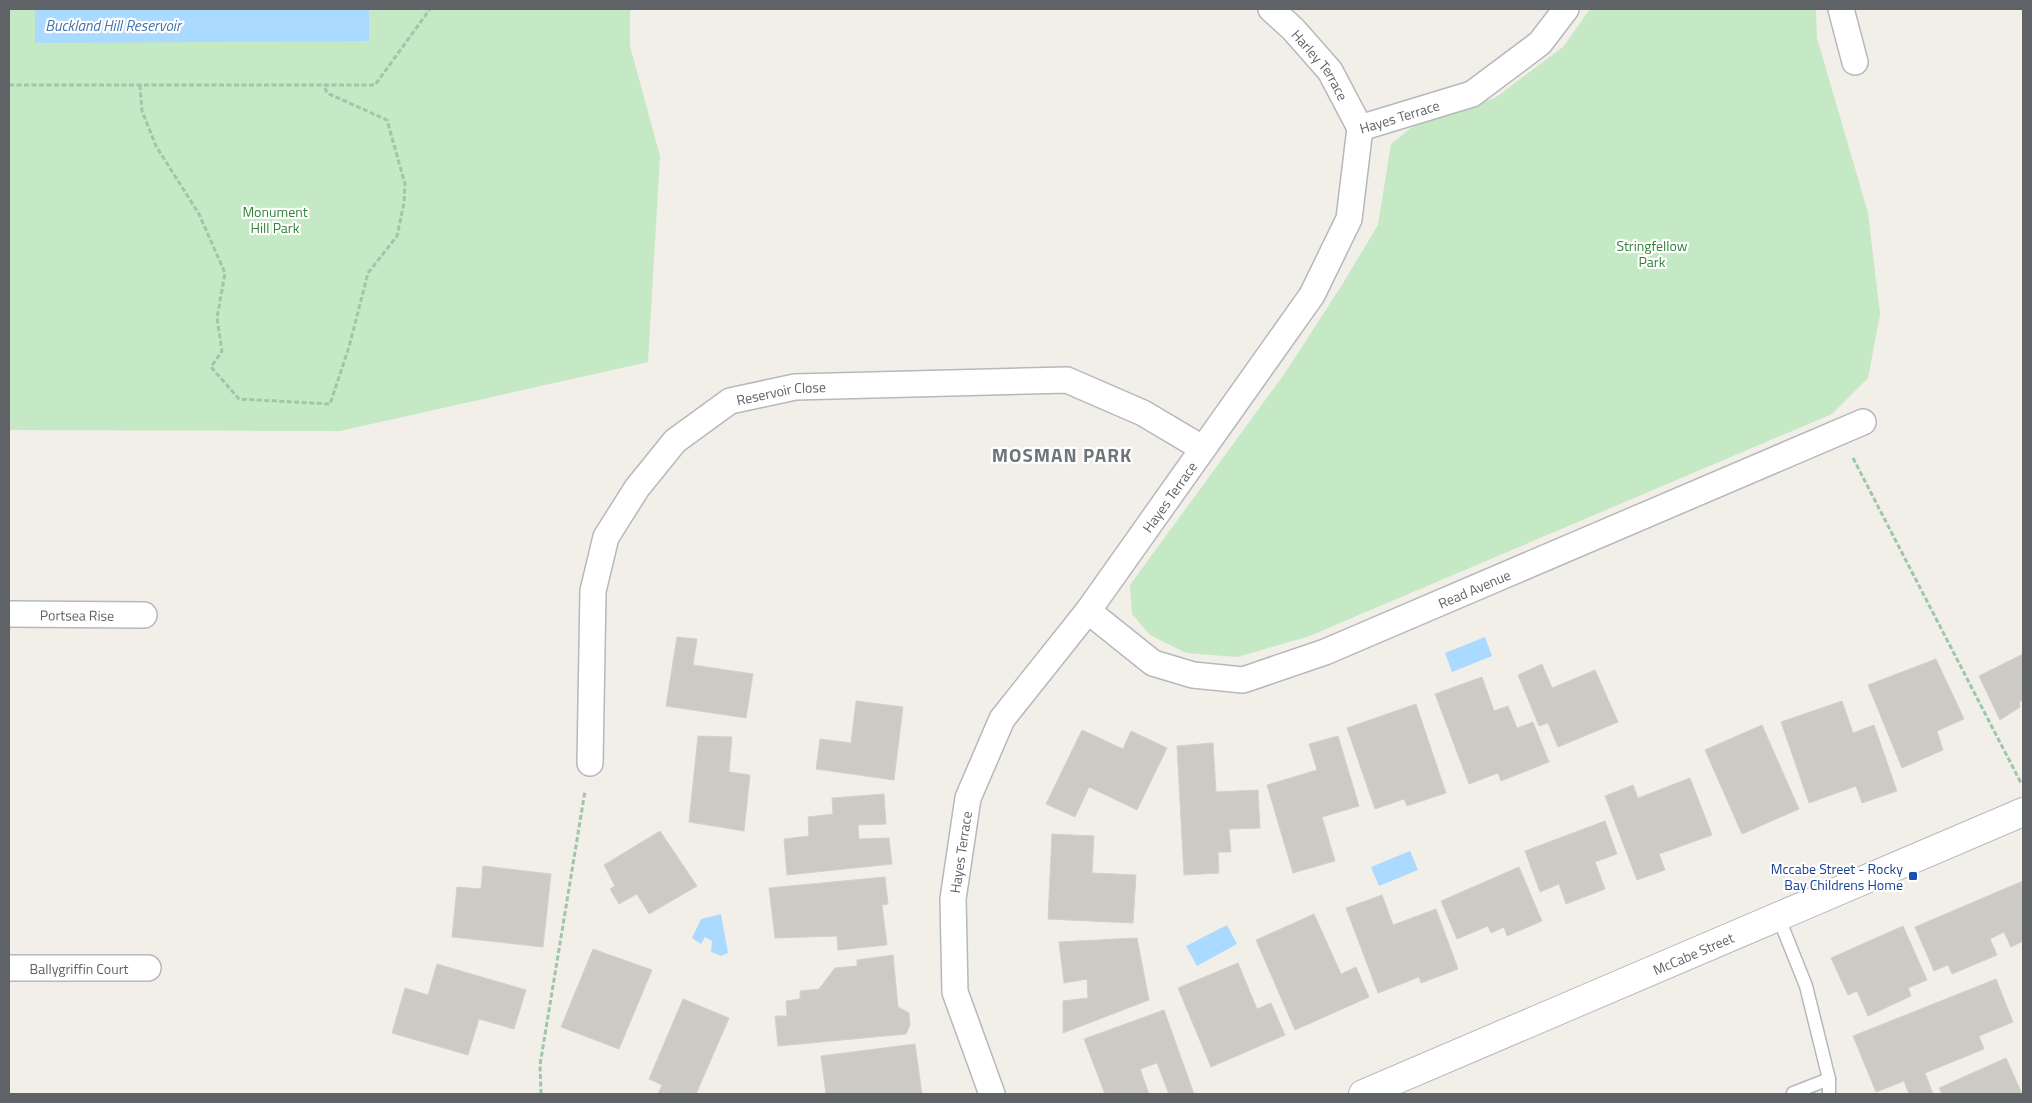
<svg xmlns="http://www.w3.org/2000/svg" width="2032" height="1103" font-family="'Titillium Web',sans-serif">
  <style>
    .green { fill: #c5e8c5 }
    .water { fill: #aadaff }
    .building { fill: #cccac5; stroke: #d6d1c6 }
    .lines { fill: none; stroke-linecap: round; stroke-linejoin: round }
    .lane-casing { stroke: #b5b8bc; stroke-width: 15 }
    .street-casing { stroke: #b5b8bc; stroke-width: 28 }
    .secondary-casing { stroke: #b6babf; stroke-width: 30 }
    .path { stroke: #9cc7a9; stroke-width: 3; stroke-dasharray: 5 2.5; stroke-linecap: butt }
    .lane { stroke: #fff; stroke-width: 12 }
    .street { stroke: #fff; stroke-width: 25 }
    .secondary { stroke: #fff; stroke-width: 28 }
    .transit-dot { fill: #1a4fb4; stroke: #fff; stroke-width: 2 }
    .labels { text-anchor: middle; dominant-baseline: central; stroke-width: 4.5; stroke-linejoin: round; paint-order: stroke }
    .street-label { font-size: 14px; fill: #5f6368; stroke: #fff }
    .park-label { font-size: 14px; fill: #348238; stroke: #fff }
    .transit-label { font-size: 14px; fill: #164399; stroke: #fff; text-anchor: end }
    .water-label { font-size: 15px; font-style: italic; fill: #4174aa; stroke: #fff }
    .district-label { font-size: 19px; font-weight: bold; letter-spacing: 1px; fill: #70757a; stroke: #fff }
  </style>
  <rect width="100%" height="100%" fill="#f1efe8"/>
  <g class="green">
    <path d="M9 9H630V46L660 156 648 362 340 431 9 430Z"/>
    <path d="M1590 9H1816L1817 38 1868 213 1880 314 1868 378 1832 414 1307 637 1237 657 1186 653 1150 635 1132 614 1130 585 1285 373 1340 288 1378 225 1391 144 1412 127 1495 98 1563 47Z"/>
  </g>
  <g class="water">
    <path d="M35 9H369V41L35 43Z"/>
    <path d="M1485 637 1492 656 1452 672 1445 653Z"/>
    <path d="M1410 851 1418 870 1379 886 1371 867Z"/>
    <path d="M721 914 728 953 721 956 711 952 712 941 705 937 701 944 692 938 701 919Z"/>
    <path d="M1227 925 1237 944 1197 966 1186 946Z"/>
  </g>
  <g class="building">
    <path d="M677 637 697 639 693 665 753 674 746 718 666 706Z"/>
    <path d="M2023 654V700L2019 702 2020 707 2000 720 1979 676Z"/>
    <path d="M1936 659 1964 719 1937 731 1943 750 1902 768 1868 685Z"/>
    <path d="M1542 664 1552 688 1595 670 1618 722 1558 747 1548 723 1539 726 1518 675Z"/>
    <path d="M1482 677 1494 711 1508 706 1517 728 1533 722 1549 762 1501 781 1498 773 1469 784 1435 694Z"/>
    <path d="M856 701 903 707 894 780 816 769 820 739 851 743Z"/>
    <path d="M1842 701 1853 733 1874 725 1897 791 1862 803 1856 786 1809 803 1781 722Z"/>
    <path d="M1416 704 1446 793 1407 806 1404 799 1375 809 1347 728Z"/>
    <path d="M1762 725 1799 809 1742 834 1705 750Z"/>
    <path d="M1082 730 1123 749 1131 731 1167 748 1137 810 1089 787 1075 817 1046 804Z"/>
    <path d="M698 736 732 737 729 772 750 775 744 831 689 822Z"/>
    <path d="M1338 736 1359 806 1322 817 1335 861 1293 873 1267 785 1317 770 1309 744Z"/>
    <path d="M1213 743 1216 792 1258 790 1260 828 1229 829 1231 852H1218L1219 873 1184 875 1177 746Z"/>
    <path d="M1690 778 1712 835 1659 854 1665 870 1637 880 1605 796 1633 785 1638 798Z"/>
    <path d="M884 794 886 824 858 825 859 839 889 838 892 864 787 875 784 839 809 836 808 817 833 814 832 798Z"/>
    <path d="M1605 821 1617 854 1595 862 1605 889 1566 904 1559 884 1540 892 1525 851Z"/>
    <path d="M660 831 697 886 649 914 637 894 619 904 610 889 615 886 604 865Z"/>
    <path d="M1052 834 1094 836 1092 873 1136 875 1133 923 1048 919Z"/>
    <path d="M483 866 551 874 543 947 452 937 457 887 481 889Z"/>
    <path d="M1519 867 1542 921 1507 936 1504 927 1491 933 1488 926 1457 939 1441 901Z"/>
    <path d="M885 877 888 904 882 905 887 945 838 950 837 936 775 938 769 888Z"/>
    <path d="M2023 881V941L2011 947 2004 932 1990 939 1997 955 1952 974 1948 965 1934 971 1915 927Z"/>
    <path d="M1382 895 1393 925 1436 909 1458 969 1421 983 1419 977 1378 993 1346 908Z"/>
    <path d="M1314 914 1341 974 1356 967 1369 997 1295 1030 1256 940Z"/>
    <path d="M1903 926 1927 980 1908 988 1911 996 1868 1016 1857 991 1848 995 1831 958Z"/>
    <path d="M1137 938 1149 1000 1063 1033V1001L1088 998 1087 979 1064 983 1059 942Z"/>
    <path d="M593 949 652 970 619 1049 561 1027Z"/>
    <path d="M893 955 898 1007 909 1013 910 1025 906 1034 778 1046 775 1016H787L786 1001 800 999V991L819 989 835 968 857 966V960Z"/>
    <path d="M1238 963 1257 1009 1271 1003 1285 1035 1211 1067 1178 988Z"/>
    <path d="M437 964 526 990 514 1029 479 1019 468 1055 392 1033 405 988 428 995Z"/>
    <path d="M1996 979 2013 1022 1979 1036 1984 1049 1925 1073 1933 1094H1909L1904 1081 1876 1092 1853 1036Z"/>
    <path d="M683 999 729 1018 696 1094H658L662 1085 649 1079Z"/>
    <path d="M1164 1010 1194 1094H1169L1157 1063 1140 1069 1149 1094H1105L1084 1039Z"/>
    <path d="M915 1044 922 1094H826L821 1056Z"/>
    <path d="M2006 1058 2022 1094H1942L1939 1088Z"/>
  </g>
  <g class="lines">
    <defs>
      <g id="lane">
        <path d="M1778 916 1806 986 1829 1079V1094"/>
        <path d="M1793 1093 1829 1079"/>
      </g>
      <g id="street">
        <path id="s1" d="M1271 9 1293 29 1330 71 1360 128"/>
        <path d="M1841 9 1855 62"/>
        <path id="s2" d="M1360 128 1472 94 1540 43 1566 9"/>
        <path id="s3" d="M1088 611 1153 663 1193 675 1243 680 1325 652 1863 422"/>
        <path id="s4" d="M9 614 144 615"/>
        <path id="s5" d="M590 763 593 591 606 537 637 488 675 441 730 401 795 387 1067 380 1143 413 1202 448"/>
        <path id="s6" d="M9 968H148"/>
        <path id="s7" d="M992 1094 955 992 953 899 968 798 1002 719 1088 611 1312 295 1349 219 1360 128"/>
      </g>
      <g id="secondary">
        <path id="s8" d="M1363 1094 2023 812"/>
      </g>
    </defs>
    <use href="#lane" class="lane-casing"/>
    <use href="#street" class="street-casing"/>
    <use href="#secondary" class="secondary-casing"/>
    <g class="path">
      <path d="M9 85H375L430 9"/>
      <path d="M140 85 142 111 156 146 199 214 225 273 217 318 222 351 211 367 239 399 330 404 349 347 368 273 397 236 404 203 405 184 387 120 327 93 324 85"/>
      <path d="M1853 458 2021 783"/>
      <path d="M541 1094 540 1065 585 791"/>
    </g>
    <use href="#lane" class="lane"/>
    <use href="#street" class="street"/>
    <use href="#secondary" class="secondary"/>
  </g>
  <rect class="transit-dot" x="1908" y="871" width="10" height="10" rx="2.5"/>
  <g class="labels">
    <g class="street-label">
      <text stroke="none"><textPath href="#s1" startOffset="75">Harley Terrace</textPath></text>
      <text stroke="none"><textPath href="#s2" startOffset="41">Hayes Terrace</textPath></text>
      <text stroke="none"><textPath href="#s5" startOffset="466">Reservoir Close</textPath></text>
      <text stroke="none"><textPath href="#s7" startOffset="668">Hayes Terrace</textPath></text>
      <text stroke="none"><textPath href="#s3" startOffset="424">Read Avenue</textPath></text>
      <text stroke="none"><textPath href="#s4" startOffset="68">Portsea Rise</textPath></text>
      <text stroke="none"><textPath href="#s7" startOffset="249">Hayes Terrace</textPath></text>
      <text stroke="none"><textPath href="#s8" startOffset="359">McCabe Street</textPath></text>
      <text stroke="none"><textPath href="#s6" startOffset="70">Ballygriffin Court</textPath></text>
    </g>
    <g class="park-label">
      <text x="275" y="211">Monument<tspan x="275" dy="16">Hill Park</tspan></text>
      <text x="1652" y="245">Stringfellow<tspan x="1652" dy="16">Park</tspan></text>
    </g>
    <g class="transit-label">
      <text x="1903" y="868">Mccabe Street - Rocky<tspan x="1903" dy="16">Bay Childrens Home</tspan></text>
    </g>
    <g class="water-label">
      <text x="113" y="25">Buckland Hill Reservoir</text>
    </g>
    <g class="district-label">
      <text x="1062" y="454">MOSMAN PARK</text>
    </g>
  </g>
  <rect width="2032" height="1103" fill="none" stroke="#5f6368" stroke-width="20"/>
</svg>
